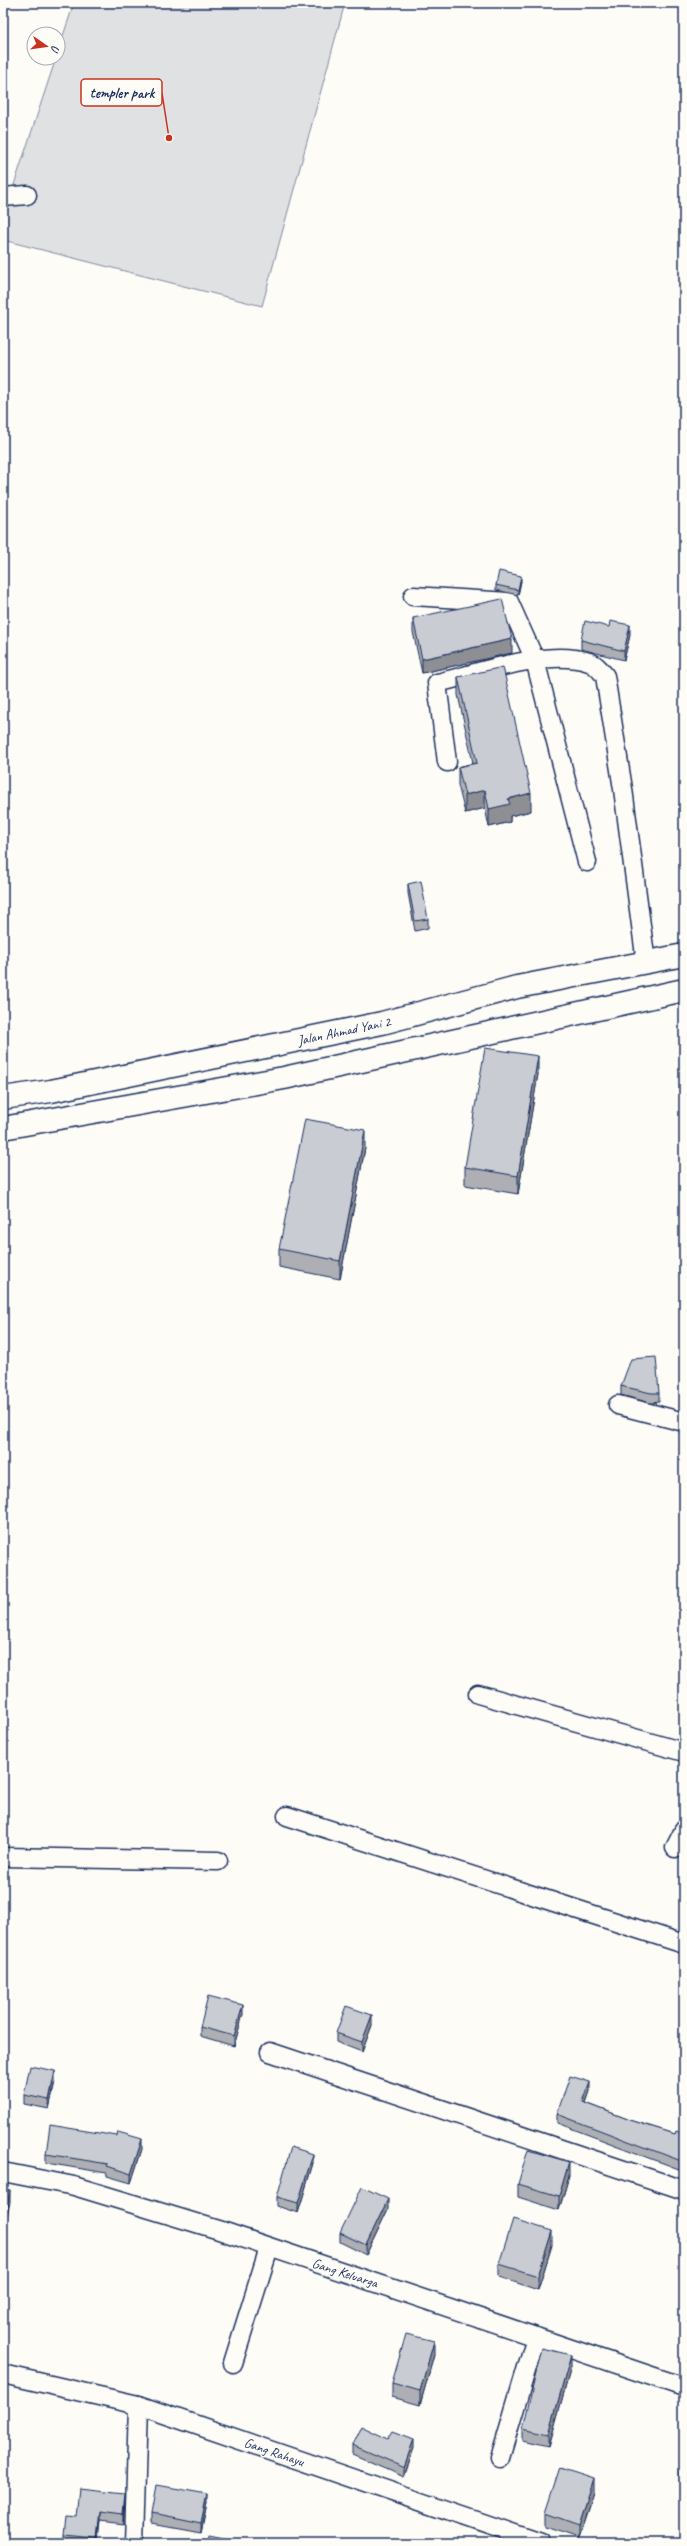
<svg xmlns="http://www.w3.org/2000/svg" width="687" height="2546" font-family="Caveat,sans-serif">
  <style>
    .green { fill: #e0e1e3; stroke: #7e88a0 }
    .lines { fill: none; stroke-linecap: round; stroke-linejoin: round }
    .minor-casing { stroke: #1b2f5e; stroke-width: 21 }
    .highway-casing { stroke: #1b2f5e; stroke-width: 25 }
    .minor { stroke: #fdfcf7; stroke-width: 18 }
    .highway { stroke: #fdfcf7; stroke-width: 22 }
    .wall { fill: #adafb5; stroke: #1b2f5e }
    .shaded-wall { fill: #8d8f94; stroke: #1b2f5e }
    .building { fill: #c9ccd3; stroke: #1b2f5e }
    .labels { text-anchor: middle; dominant-baseline: central; stroke-width: 3; stroke-linejoin: round; paint-order: stroke }
    .street-label { font-size: 14px; fill: #1b2f5e; stroke: #fdfcf7 }
    .leader { fill: none; stroke: #c8321e; stroke-width: 1.5 }
    .callout-dot { fill: #c8321e; stroke: #fdfcf7; stroke-width: 1.5 }
    .callout { fill: #fdfcf7; stroke: #c8321e; stroke-width: 1.5 }
    .callout-label { font-size: 15px; text-anchor: middle; font-weight: bold; fill: #1b2f5e }
  </style>
  <rect width="100%" height="100%" fill="#fdfcf7"/>
  <filter id="ink" filterUnits="userSpaceOnUse"><feTurbulence type="fractalNoise" baseFrequency=".025" numOctaves="2"/><feDisplacementMap in="SourceGraphic" scale="8" xChannelSelector="R" yChannelSelector="G"/><feConvolveMatrix kernelMatrix="1 2 1 2 8 2 1 2 1" color-interpolation-filters="sRGB"/></filter>
  <g filter="url(#ink)">
    <path class="green" d="M74 3H345L262 306 3 240V218L56 58H58V51Z"/>
    <g class="lines">
      <defs>
        <g id="minor">
          <path d="M3 197 27 195"/>
          <path d="M413 596 509 602 535 660 587 862"/>
          <path d="M447 762 437 683C479 673 548 648 589 662 596 664 601 671 605 676L623 789 646 963"/>
          <path d="M618 1405 684 1422"/>
          <path d="M478 1694 684 1752"/>
          <path d="M287 1816 684 1944"/>
          <path d="M675 1848 684 1830"/>
          <path d="M3 1857 218 1861"/>
          <path d="M270 2052 684 2190"/>
          <path d="M3 2172 74 2186 219 2230 684 2387"/>
          <path d="M233 2363 269 2248"/>
          <path d="M3 2374 138 2405 541 2543"/>
          <path d="M500 2458 536 2337"/>
          <path d="M134 2543 138 2405"/>
        </g>
        <g id="highway">
          <path d="M3 1098 51 1091 382 1023 517 987 684 955"/>
          <path d="M3 1128 284 1078 684 990"/>
        </g>
      </defs>
      <use href="#minor" class="minor-casing"/>
      <use href="#highway" class="highway-casing"/>
      <use href="#minor" class="minor"/>
      <use href="#highway" class="highway"/>
    </g>
    <g class="wall">
      <path d="M521 581 518 595 496 590V585Z"/>
      <path d="M413 618 512 653 422 673 413 632Z"/>
      <path d="M630 635 624 660 581 649V640Z"/>
      <path d="M458 677 531 811 510 816V822L489 827 485 808 465 813 458 785V767L473 763 458 695Z"/>
      <path d="M408 884 428 919V928L415 931 408 893Z"/>
      <path d="M538 1074 518 1194 465 1185V1167Z"/>
      <path d="M365 1148 340 1279 279 1267V1249Z"/>
      <path d="M621 1386 659 1393V1402L651 1403 621 1395Z"/>
      <path d="M243 2014 234 2046 200 2036V2027Z"/>
      <path d="M372 2025 362 2052 336 2042V2033Z"/>
      <path d="M55 2081 49 2109 24 2104V2095Z"/>
      <path d="M590 2091 586 2103 630 2120 675 2134H684V2171L557 2123V2114Z"/>
      <path d="M142 2149 131 2183 107 2176V2173L46 2163V2154Z"/>
      <path d="M313 2163 298 2213 277 2206V2197Z"/>
      <path d="M569 2176 559 2210 518 2197V2184Z"/>
      <path d="M388 2209 366 2255 340 2242V2233Z"/>
      <path d="M552 2245 538 2290 499 2277V2264Z"/>
      <path d="M434 2355 420 2405 392 2397V2383Z"/>
      <path d="M571 2367 549 2446 523 2440V2428Z"/>
      <path d="M388 2439 414 2448 404 2476 352 2454V2445Z"/>
      <path d="M684 2455V2482L680 2481V2472Z"/>
      <path d="M594 2492 579 2538 545 2527V2513Z"/>
      <path d="M125 2503 123 2524 100 2521 98 2543H64V2535L76 2515Z"/>
      <path d="M207 2503 201 2532 152 2523V2513Z"/>
    </g>
    <g class="shaded-wall">
      <path d="M521 576V581L518 595V590Z"/>
      <path d="M630 625V635L624 660V651Z"/>
      <path d="M512 639V653L422 673V659Z"/>
      <path d="M485 790V808L465 813V795Z"/>
      <path d="M531 793V811L510 816V822L489 827V809L508 799Z"/>
      <path d="M538 1056V1074L518 1194V1176Z"/>
      <path d="M365 1130V1148L340 1279V1261Z"/>
      <path d="M243 2005V2014L234 2046V2036Z"/>
      <path d="M372 2015V2025L362 2052V2042Z"/>
      <path d="M55 2071V2081L49 2109V2100Z"/>
      <path d="M590 2082V2091L583 2112V2102Z"/>
      <path d="M142 2139V2149L131 2183V2174Z"/>
      <path d="M313 2154V2163L298 2213V2203Z"/>
      <path d="M569 2162V2176L559 2210V2196Z"/>
      <path d="M10 2190V2202L3 2238V2226Z"/>
      <path d="M388 2199V2209L366 2255V2245Z"/>
      <path d="M552 2231V2245L538 2290V2276Z"/>
      <path d="M434 2341V2355L420 2405V2391Z"/>
      <path d="M571 2355V2367L549 2446V2434Z"/>
      <path d="M414 2439V2448L404 2476V2467Z"/>
      <path d="M594 2478V2492L579 2538V2525Z"/>
      <path d="M125 2493V2503L123 2524V2515Z"/>
      <path d="M207 2494V2503L201 2532V2523Z"/>
      <path d="M100 2512V2521L97 2543V2538Z"/>
    </g>
    <g class="building">
      <path d="M499 571 521 576 518 590 496 585Z"/>
      <path d="M502 599 512 639 422 659 413 618Z"/>
      <path d="M585 621 609 627 610 621 630 625 624 651 581 640Z"/>
      <path d="M503 667 531 793 508 799 510 804 489 809 485 790 465 795 458 767 477 763 458 677Z"/>
      <path d="M421 881 428 919 415 921 408 884Z"/>
      <path d="M485 1048 538 1056 518 1176 465 1167Z"/>
      <path d="M305 1119 365 1130 340 1261 279 1249Z"/>
      <path d="M656 1357 659 1393H651L621 1386 631 1359Z"/>
      <path d="M208 1996 243 2005 234 2036 200 2027Z"/>
      <path d="M346 2006 372 2015 362 2042 336 2033Z"/>
      <path d="M30 2066 55 2071 49 2100 24 2095Z"/>
      <path d="M570 2076 590 2082 583 2102 630 2120 675 2134 676 2131 684 2134V2162L557 2114Z"/>
      <path d="M50 2125 117 2136 118 2132 142 2139 131 2174 107 2166 108 2164 46 2154Z"/>
      <path d="M291 2147 313 2154 298 2203 277 2197Z"/>
      <path d="M528 2150 569 2162 559 2196 518 2184Z"/>
      <path d="M362 2187 388 2199 366 2245 340 2233Z"/>
      <path d="M3 2189 10 2190 3 2226Z"/>
      <path d="M513 2219 552 2231 538 2276 499 2264Z"/>
      <path d="M406 2334 434 2341 420 2391 392 2383Z"/>
      <path d="M542 2348 571 2355 549 2434 523 2428Z"/>
      <path d="M361 2426 388 2439 393 2431 414 2439 404 2467 352 2445Z"/>
      <path d="M684 2455V2473L680 2472Z"/>
      <path d="M560 2467 594 2478 579 2525 545 2513Z"/>
      <path d="M157 2485 207 2494 201 2523 152 2513Z"/>
      <path d="M79 2488 125 2493 123 2515 100 2512 97 2538 64 2535 66 2514 76 2515Z"/>
      <path d="M209 2535 234 2540 233 2543H208Z"/>
    </g>
  </g>
  <g class="labels">
    <g class="street-label">
      <text transform="translate(344 1031) rotate(-12)">Jalan Ahmad Yani 2</text>
      <text transform="translate(345 2273) rotate(18)">Gang Keluarga</text>
      <text transform="translate(274 2452) rotate(19)">Gang Rahayu</text>
    </g>
  </g>
  <path class="leader" d="M169 138L162 93"/>
  <circle class="callout-dot" cx="169" cy="138" r="4"/>
  <rect class="callout" x="81" y="79" width="81" height="27" rx="4"/>
  <g class="callout-label">
    <text x="122" y="98">templer park</text>
  </g>
  <rect width="687" height="2546" fill="none" stroke="#fdfcf7" stroke-width="16"/>
  <rect x="8" y="8" width="671" height="2530" fill="none" stroke="#1b2f5e" stroke-width="1.5" filter="url(#ink)"/>
  <g transform="translate(46 46) rotate(103)"><circle r="19" fill="#fdfcf7" stroke="#a3aaba"/>
  <path d="M0-3L7 15L0 10L-7 15Z" fill="#c8321e"/>
  <text y="-6" font-size="11" font-weight="bold" text-anchor="middle" fill="#1b2f5e">U</text>
  </g>
</svg>
